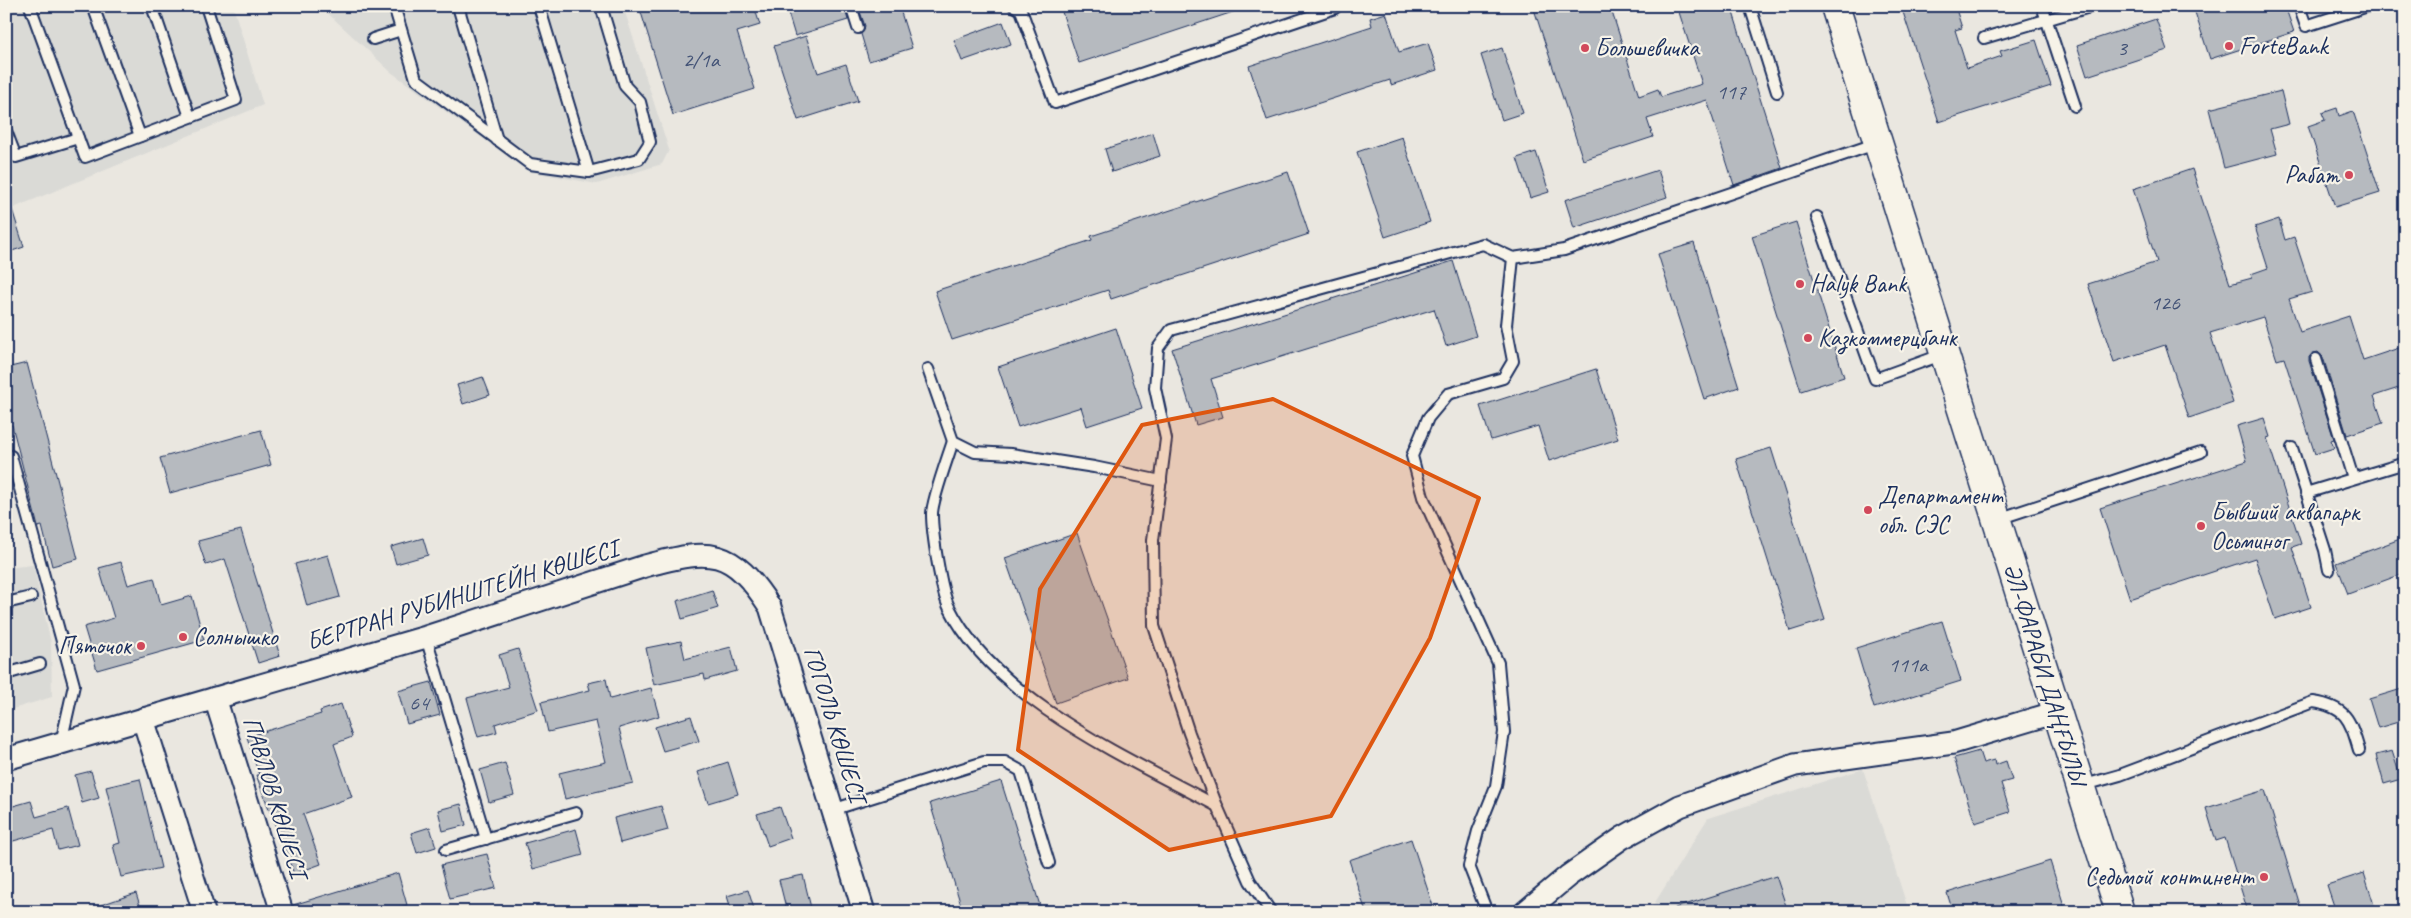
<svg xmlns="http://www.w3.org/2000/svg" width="2411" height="918" font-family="Caveat,sans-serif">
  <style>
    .built { fill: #dadad6 }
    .building { fill: #b6babf; stroke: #1b2f5e }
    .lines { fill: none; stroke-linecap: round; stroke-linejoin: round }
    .lane-casing { stroke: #1b2f5e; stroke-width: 14 }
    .street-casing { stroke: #1b2f5e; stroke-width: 25 }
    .secondary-casing { stroke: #1b2f5e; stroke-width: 31 }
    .lane { stroke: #f7f3e8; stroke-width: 10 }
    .street { stroke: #f7f3e8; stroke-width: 21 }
    .secondary { stroke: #f7f3e8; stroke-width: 28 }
    .marked { fill: #de5710; fill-opacity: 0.2; stroke: #de5710; stroke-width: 4; stroke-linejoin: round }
    .poi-dot { fill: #d1495b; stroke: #f7f3e8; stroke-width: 2 }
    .labels { text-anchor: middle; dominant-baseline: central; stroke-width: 4.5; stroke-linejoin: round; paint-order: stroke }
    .number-label { font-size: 22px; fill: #425276 }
    .poi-label { font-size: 25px; fill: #1b2f5e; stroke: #f7f3e8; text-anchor: start }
    .street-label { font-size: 25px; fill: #1b2f5e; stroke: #f7f3e8 }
  </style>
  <rect width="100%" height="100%" fill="#eae7e0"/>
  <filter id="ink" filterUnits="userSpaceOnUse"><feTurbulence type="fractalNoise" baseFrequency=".02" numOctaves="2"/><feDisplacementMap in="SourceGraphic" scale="10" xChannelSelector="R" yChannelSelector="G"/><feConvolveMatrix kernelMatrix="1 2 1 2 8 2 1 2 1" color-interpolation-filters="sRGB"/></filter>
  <g filter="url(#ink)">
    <g class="built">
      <path d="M6 6H233L263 105 6 211Z"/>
      <path d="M320 6H623L669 150 662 164 597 184 528 171 391 72Z"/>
      <path d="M33 565 51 643 52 697 6 711V568Z"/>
      <path d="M1863 769 1909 912H1649L1708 818Z"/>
    </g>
    <g class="building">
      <path d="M639 6H754L760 25 737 32 755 89 673 115Z"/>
      <path d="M786 6H844L848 20 795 36Z"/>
      <path d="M858 6H899L912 48 869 61 861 34 865 26Z"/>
      <path d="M1060 6H1242V9L1079 63Z"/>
      <path d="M1533 6H1610L1639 96 1658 89 1661 97 1702 84 1677 6H1731L1782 168 1734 185 1707 100 1647 119 1653 137 1583 160Z"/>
      <path d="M1901 6H1955L1962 28 1955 30 1967 68 2002 56 2000 51 2036 40 2051 86 1939 122Z"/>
      <path d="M2193 6H2285L2294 32 2210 59Z"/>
      <path d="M1386 13 1399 52 1428 43 1437 70 1391 85 1390 80 1267 120 1249 66 1372 26 1370 18Z"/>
      <path d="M2156 19 2167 50 2087 76 2077 45Z"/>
      <path d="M1003 22 1011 44 962 61 954 40Z"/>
      <path d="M806 36 818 73 846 64 858 101 798 120 774 46Z"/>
      <path d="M1502 48 1523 113 1502 120 1481 55Z"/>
      <path d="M2281 91 2289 124 2270 129 2277 154 2224 168 2209 109Z"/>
      <path d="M2337 108 2339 116 2353 111 2380 193 2335 207 2308 126 2325 120 2322 113Z"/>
      <path d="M1153 133 1160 156 1112 172 1105 149Z"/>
      <path d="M1402 137 1430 222 1385 237 1357 152Z"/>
      <path d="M1536 152 1549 192 1530 198 1517 158Z"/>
      <path d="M2192 169 2230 284 2252 278 2251 274 2268 268 2255 227 2279 219 2285 240 2294 237 2312 292 2289 299 2300 332 2349 316 2363 360 2405 346V386L2374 396 2383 423 2347 435 2323 357 2318 352 2314 353 2309 357V361L2334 439 2331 440 2334 448 2315 454 2284 358 2277 360 2263 317 2210 333 2233 403 2189 418 2165 345 2114 362 2088 284 2157 262 2133 189Z"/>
      <path d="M1658 170 1667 197 1574 228 1565 200Z"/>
      <path d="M1288 172 1309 234 1111 299 1108 290 952 340 935 291 1092 240 1091 236Z"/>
      <path d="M10 203 24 247 6 253V204Z"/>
      <path d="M1796 222 1844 377 1801 391 1752 236Z"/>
      <path d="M1694 243 1739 387 1704 399 1658 254Z"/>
      <path d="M1453 261 1476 336 1446 346 1434 309 1211 379 1223 417 1196 425 1172 349Z"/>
      <path d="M1116 328 1142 408 1087 426 1081 407 1018 427 998 367Z"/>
      <path d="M27 363 78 559 52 566 42 526 38 527 12 425 6 427V368Z"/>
      <path d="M1596 369 1618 439 1549 461 1538 426 1491 440 1480 406Z"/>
      <path d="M483 377 490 395 463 404 457 385Z"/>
      <path d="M2264 418 2270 437 2267 438 2301 544 2292 547 2311 607 2275 619 2255 558 2130 599 2100 508 2247 461 2237 426Z"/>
      <path d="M261 430 271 465 170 493 160 458Z"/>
      <path d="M1771 448 1825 620 1790 631 1736 459Z"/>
      <path d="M241 530 280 656 258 663 225 559 206 565 198 541Z"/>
      <path d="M1077 533 1128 678 1056 703 1005 558Z"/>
      <path d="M423 538 428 555 396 564 391 547Z"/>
      <path d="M2400 539 2405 553V573L2348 594 2336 563Z"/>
      <path d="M328 555 340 597 307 606 295 564Z"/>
      <path d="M121 562 128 585 154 578 161 605 192 596 204 640 97 670 84 627 114 618 99 568Z"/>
      <path d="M712 590 718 608 682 619 677 601Z"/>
      <path d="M1942 621 1961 681 1874 708 1856 648Z"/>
      <path d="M681 641 685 659 731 647 737 671 705 680 704 674 654 685 646 648Z"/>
      <path d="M518 649 538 710 495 724 497 732 478 737 467 698 509 687 499 655Z"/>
      <path d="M606 679 610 699 651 688 659 716 619 728 633 783 565 799 559 773 606 762 596 721 548 732 541 702 590 690 588 683Z"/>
      <path d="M431 682 440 715 407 724 398 691Z"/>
      <path d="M2405 688V720L2378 728 2369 699Z"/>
      <path d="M341 704 352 737 334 744 352 797 303 814 321 864 294 874 256 775H259L247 737 321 714 320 711Z"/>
      <path d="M691 716 699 741 663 751 655 727Z"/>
      <path d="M1979 751 1983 763 1994 760 1995 765 2006 761 2012 780 2001 783 2010 812 1975 823 1954 758Z"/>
      <path d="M2392 751 2401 779 2384 784 2376 755Z"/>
      <path d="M728 762 738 794 708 803 698 772Z"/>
      <path d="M505 763 514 795 489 802 480 770Z"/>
      <path d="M91 771 99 798 82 803 75 775Z"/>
      <path d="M140 779 161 868 121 877 113 845 120 843 106 787Z"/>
      <path d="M1001 781 1042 912H963L930 803Z"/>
      <path d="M2265 790 2302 912H2248L2225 838 2216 841 2206 808Z"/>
      <path d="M31 801 36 817 68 808 78 845 58 850 53 830 6 843V808Z"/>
      <path d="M461 804 466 825 443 831 438 810Z"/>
      <path d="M661 806 668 830 620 843 614 818Z"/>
      <path d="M780 807 791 838 768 846 757 814Z"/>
      <path d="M430 827 436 847 417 853 411 833Z"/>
      <path d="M576 829 583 855 533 869 525 843Z"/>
      <path d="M1411 839 1435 912H1366L1349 860Z"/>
      <path d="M487 854 496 888 450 899 441 865Z"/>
      <path d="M2050 861 2066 912H1953L1947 893Z"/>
      <path d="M398 873 407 905 383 912H294L293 905Z"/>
      <path d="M2364 873 2374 905 2353 912H2336L2327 885Z"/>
      <path d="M803 875 812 912H787L779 880Z"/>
      <path d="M1776 876 1788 912H1675V908Z"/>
      <path d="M748 890 755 912H732L727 896Z"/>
      <path d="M136 893 142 912H89V909Z"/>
    </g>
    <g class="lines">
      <defs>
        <g id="lane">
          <path d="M30 6 85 157 236 100 206 6"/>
          <path d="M93 6 140 136"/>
          <path d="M152 6 190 117"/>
          <path d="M394 6 416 79 530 164 589 172 639 159 650 142 640 102 625 86 601 6"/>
          <path d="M458 6 497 140"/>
          <path d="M539 6 589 172"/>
          <path d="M851 6 858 28"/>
          <path d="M1014 6 1021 10 1055 103 1335 8"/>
          <path d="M1750 6 1777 92"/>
          <path d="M2042 6 2075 106"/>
          <path d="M2299 6 2306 26 2368 6"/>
          <path d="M1984 38 2093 6"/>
          <path d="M373 39 401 30"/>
          <path d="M6 131 16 157 78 138"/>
          <path d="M1817 217 1875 379 1944 354"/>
          <path d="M2316 359 2353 478"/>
          <path d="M928 369 953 441 975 452 1011 454 1094 467 1161 481"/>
          <path d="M953 441C948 457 932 500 932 514 932 533 941 591 949 607 996 701 1128 758 1217 806"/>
          <path d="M2292 448 2325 550 2329 570"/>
          <path d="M11 456 74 685 61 743"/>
          <path d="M2306 493 2405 463"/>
          <path d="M1998 519 2201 452"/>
          <path d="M6 603 31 597"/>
          <path d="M426 637 486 839"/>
          <path d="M6 674 40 664"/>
          <path d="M2081 786 2120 775 2313 702C2347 707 2350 720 2359 750"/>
          <path d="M832 810 984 762H1005L1021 771 1049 863"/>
          <path d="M446 850 576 813"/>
          <path d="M1271 912 1250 881 1217 806 1189 733 1154 626 1153 540 1166 439 1155 388 1158 348 1171 330 1483 244 1513 258 1564 250 1878 143"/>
          <path d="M1487 912 1469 866 1478 831 1496 786 1504 732 1498 663 1423 497 1412 456 1428 418 1448 394 1503 378 1513 361 1506 325 1513 258"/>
        </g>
        <g id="street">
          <path d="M215 698 282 912"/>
          <path d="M143 719 204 912"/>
          <path d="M6 759 426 637 645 566C711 548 731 547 770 607L864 912"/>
          <path d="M1525 912 1568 876 1622 838 1680 806 1795 765 1953 743 2057 712"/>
        </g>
        <path id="secondary" d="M1835 6 2120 912"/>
      </defs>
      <use href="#lane" class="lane-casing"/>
      <use href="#street" class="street-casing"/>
      <use href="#secondary" class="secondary-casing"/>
      <use href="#lane" class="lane"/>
      <use href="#street" class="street"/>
      <use href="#secondary" class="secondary"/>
    </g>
  </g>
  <path class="marked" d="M1273 399 1479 498 1430 638 1331 816 1169 850 1018 750 1040 589 1142 425Z"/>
  <g class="poi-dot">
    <circle cx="2229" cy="46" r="5"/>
    <circle cx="1585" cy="48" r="5"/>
    <circle cx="2349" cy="175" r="5"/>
    <circle cx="1800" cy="284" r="5"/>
    <circle cx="1808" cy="338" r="5"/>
    <circle cx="1868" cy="510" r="5"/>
    <circle cx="2201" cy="526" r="5"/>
    <circle cx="183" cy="637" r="5"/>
    <circle cx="141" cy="646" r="5"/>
    <circle cx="2264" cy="877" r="5"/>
  </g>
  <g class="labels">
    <g class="number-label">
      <text x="2122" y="48">3</text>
      <text x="701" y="60">2/1а</text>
      <text x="1731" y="92">117</text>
      <text x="2165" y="303">126</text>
      <text x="1908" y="665">111а</text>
      <text x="419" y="703">64</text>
    </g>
    <g class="poi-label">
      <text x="2239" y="46">ForteBank</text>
      <text x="1595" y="48">Большевичка</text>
      <text x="2339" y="175" text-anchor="end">Рабат</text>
      <text x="1810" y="284">Halyk Bank</text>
      <text x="1818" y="338">Казкоммерцбанк</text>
      <text x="1878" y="496">Департамент<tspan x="1878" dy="29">обл. СЭС</tspan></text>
      <text x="2211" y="512">Бывший аквапарк<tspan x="2211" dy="29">Осьминог</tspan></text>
      <text x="193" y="637">Солнышко</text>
      <text x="131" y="646" text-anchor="end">Пяточок</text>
      <text x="2254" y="877" text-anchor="end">Седьмой континент</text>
    </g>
    <g class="street-label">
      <text transform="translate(462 595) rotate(-17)">БЕРТРАН РУБИНШТЕЙН КӨШЕСІ</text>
      <text transform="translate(2045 674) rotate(73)">ӘЛ-ФАРАБИ ДАҢҒЫЛЫ</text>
      <text transform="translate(835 724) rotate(73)">ГОГОЛЬ КӨШЕСІ</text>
      <text transform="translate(275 797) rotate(73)">ПАВЛОВ КӨШЕСІ</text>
    </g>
  </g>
  <rect width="2411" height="918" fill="none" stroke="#f7f3e8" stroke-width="25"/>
  <rect x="12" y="12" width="2386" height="893" fill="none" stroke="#1b2f5e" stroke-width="2" filter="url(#ink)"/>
</svg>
